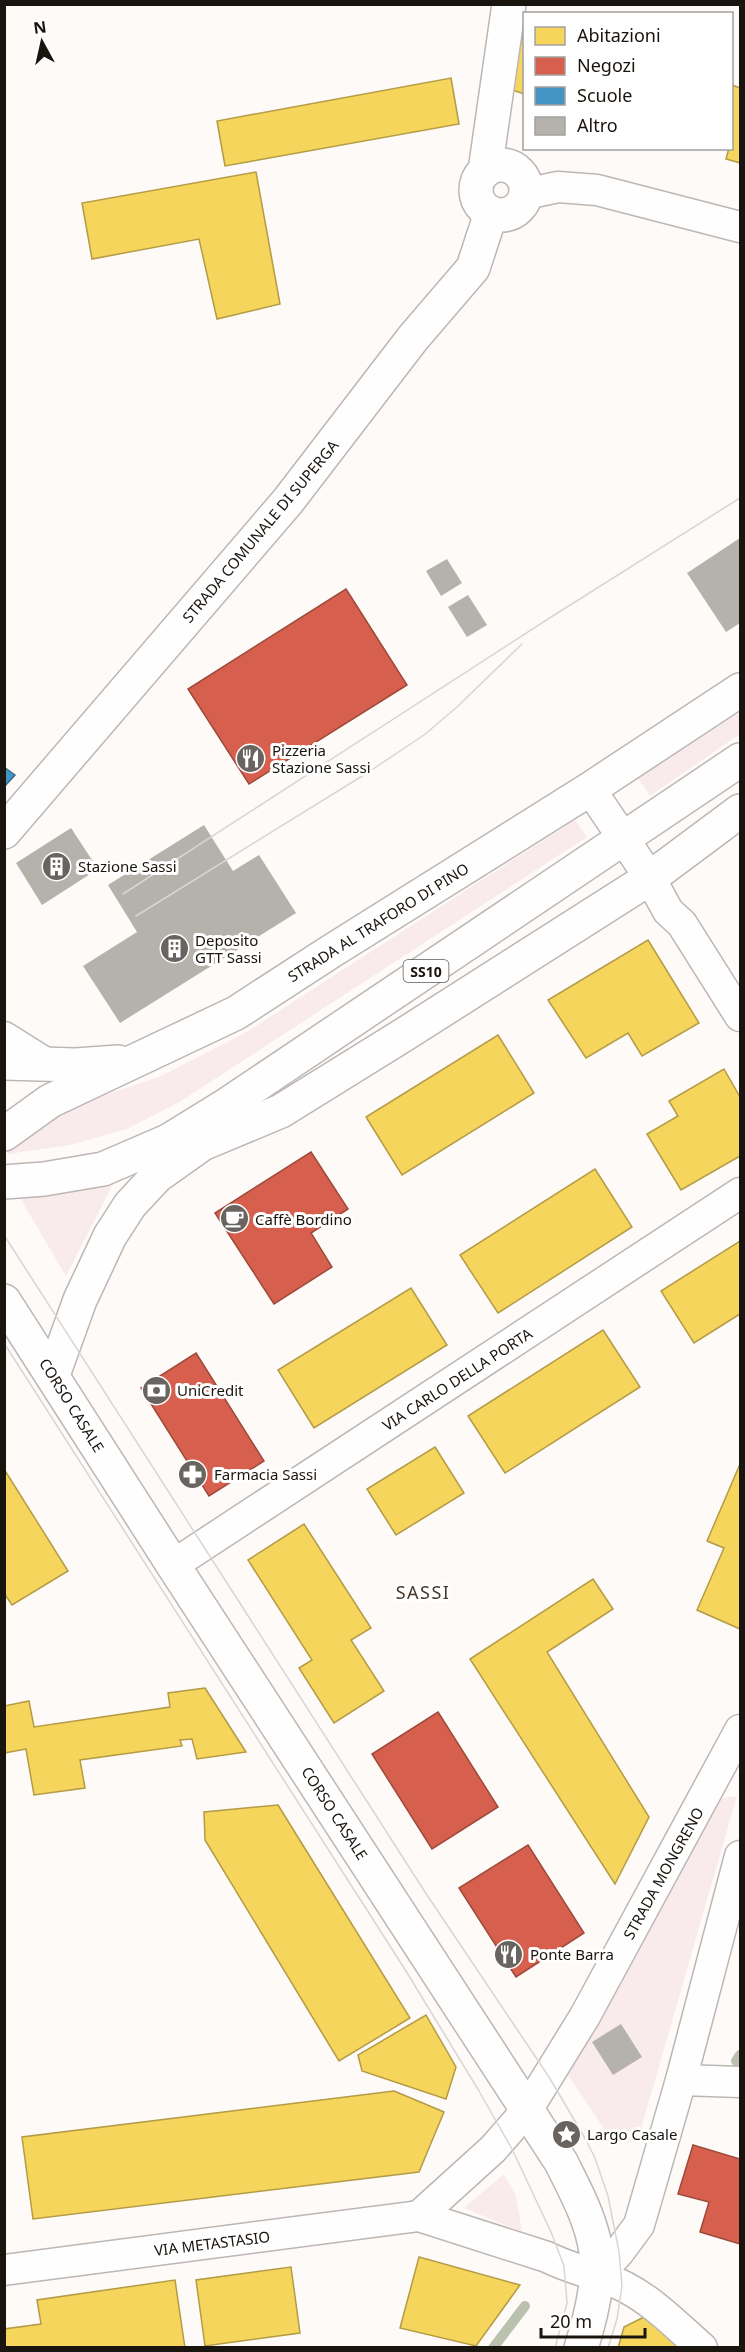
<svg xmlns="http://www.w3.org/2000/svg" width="745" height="2352" font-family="'Noto Sans',sans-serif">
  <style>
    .green { fill: #f9eaec }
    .homes { fill: #f6d55c; stroke: #b49b45; stroke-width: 1.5 }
    .shops { fill: #d6604d; stroke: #9e493a; stroke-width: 1.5 }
    .schools { fill: #4393c3; stroke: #376d8d; stroke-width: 1.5 }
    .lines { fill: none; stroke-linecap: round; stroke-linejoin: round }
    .stream { stroke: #bac1ad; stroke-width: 10 }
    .building { fill: #b5b2ac }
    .street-casing { stroke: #bcb7b4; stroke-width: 33 }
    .secondary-casing { stroke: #bcb7b4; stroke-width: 36 }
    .primary-casing { stroke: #bcb7b4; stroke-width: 36 }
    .street { stroke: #fffefe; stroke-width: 30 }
    .secondary { stroke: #fffefe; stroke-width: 33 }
    .primary { stroke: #fffefe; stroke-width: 33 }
    .tram { stroke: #d8d6d5; stroke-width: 1.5 }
    .labels { text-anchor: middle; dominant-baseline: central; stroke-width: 6; stroke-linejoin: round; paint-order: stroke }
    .shield { fill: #fff; stroke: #5f5a56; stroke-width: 1.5 }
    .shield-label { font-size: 14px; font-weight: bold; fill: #1a140e }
    .street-label { font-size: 15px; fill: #1a140e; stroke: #fff }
    .poi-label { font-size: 15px; fill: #1a140e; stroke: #fff; text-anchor: start }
    .quarter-label { font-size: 18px; letter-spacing: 1.5px; fill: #46382b; stroke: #fff }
  </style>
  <rect width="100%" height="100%" fill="#fdfaf8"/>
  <g class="green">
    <path d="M740 712V734L650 796 638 778Z"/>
    <path d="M575 820 587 837 181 1101 127 1129 70 1145 8 1154 5 1148 81 1103 159 1077 245 1033Z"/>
    <path d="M115 1180 66 1276 20 1198 59 1193Z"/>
    <path d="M737 1796 638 2139 615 2145 568 2075 718 1799Z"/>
    <path d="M504 2174 516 2196 522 2232 464 2208Z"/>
  </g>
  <g class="homes">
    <path d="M524 32V94L507 88Z"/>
    <path d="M451 78 459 124 225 166 217 121Z"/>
    <path d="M732 85 740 88V163L726 159 729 148H732Z"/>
    <path d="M256 172 280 304 217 319 199 239 92 259 82 203Z"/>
    <path d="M648 940 699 1023 642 1056 628 1033 586 1058 548 1000Z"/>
    <path d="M498 1035 534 1093 402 1175 366 1117Z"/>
    <path d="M724 1069 740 1097V1156L681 1190 647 1134 678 1116 669 1101Z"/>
    <path d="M595 1169 632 1227 498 1313 460 1255Z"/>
    <path d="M740 1241V1314L694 1343 661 1291Z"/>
    <path d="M411 1288 447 1345 314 1428 278 1370Z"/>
    <path d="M603 1330 640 1387 505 1473 468 1416Z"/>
    <path d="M435 1447 464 1493 396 1535 367 1489Z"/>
    <path d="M740 1464V1629L697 1610 724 1548 707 1541Z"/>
    <path d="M4 1469 68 1571 12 1605 4 1593Z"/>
    <path d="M304 1524 371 1628 351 1640 384 1691 334 1723 299 1668 312 1660 248 1560Z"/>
    <path d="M593 1579 613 1609 547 1652 649 1817 615 1884 470 1659Z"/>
    <path d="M205 1688 246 1752 197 1759 192 1739 180 1740 182 1746 80 1760 85 1788 34 1795 26 1749 4 1753V1706L29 1701 34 1727 170 1707 168 1693Z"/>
    <path d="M278 1805 410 2018 339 2061 205 1840 204 1812Z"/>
    <path d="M426 2015 456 2067 446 2099 362 2071 358 2055Z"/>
    <path d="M394 2091 444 2112 419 2172 33 2219 22 2137Z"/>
    <path d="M419 2257 520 2285 476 2346 400 2328Z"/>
    <path d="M291 2267 300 2333 205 2346 196 2280Z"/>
    <path d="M175 2280 185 2348H4V2329L41 2324 37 2300Z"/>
    <path d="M644 2317 682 2348H618L624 2327Z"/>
  </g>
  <g class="shops">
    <path d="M346 589 407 685 249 784 188 689Z"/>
    <path d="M311 1152 348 1209 311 1233 332 1267 274 1304 215 1213Z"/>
    <path d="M196 1353 264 1461 209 1496 141 1388Z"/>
    <path d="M438 1712 498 1807 432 1849 372 1754Z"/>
    <path d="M528 1845 584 1933 516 1977 459 1888Z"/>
    <path d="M693 2145 740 2159V2244L700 2232 709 2202 678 2194Z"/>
  </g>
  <path class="schools" d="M4 767 15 775 4 787Z"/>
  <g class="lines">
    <g class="stream">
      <path d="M736 2061 740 2055"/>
      <path d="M493 2348 525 2306"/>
    </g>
  </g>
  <g class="building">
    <path d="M740 538V623L726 632 687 573Z"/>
    <path d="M447 559 462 583 441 596 426 571Z"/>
    <path d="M468 595 487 625 467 637 448 607Z"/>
    <path d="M204 825 233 871 259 855 296 913 120 1023 83 966 137 932 108 885Z"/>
    <path d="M71 828 98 869 42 905 16 863Z"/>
    <path d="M621 2024 642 2057 613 2075 592 2042Z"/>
  </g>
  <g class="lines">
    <defs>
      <g id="street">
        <path d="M525 194 558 187 597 190 740 227"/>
        <path d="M590 789 650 878 668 911 682 924 740 1016"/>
        <path d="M4 1037 47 1064"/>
        <path d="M173 1565 740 1193"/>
        <path d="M681 2080 740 2082"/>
        <path d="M419 2216 493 2149 527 2110 585 2016 740 1730"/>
        <path d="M4 2270 419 2216 547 2257C572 2270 600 2274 625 2287 654 2302 677 2326 702 2348"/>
        <path d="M597 2276 619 2252 639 2225 681 2080 740 1856"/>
      </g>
      <g id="secondary">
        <circle cx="501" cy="190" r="25"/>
        <path d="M485 171 509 4"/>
        <path d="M4 832 288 501 413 338 473 268 491 213"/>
      </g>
      <g id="primary">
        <path d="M4 1063 76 1065 118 1062"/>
        <path d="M4 1134 50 1101 236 1013 330 952 590 789 740 690"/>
        <path d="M4 1182 44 1179 103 1169 168 1141 228 1104 740 760"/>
        <path d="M4 1301 173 1565 561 2162C575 2190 592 2221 596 2252 600 2281 590 2320 581 2348"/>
        <path d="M53 1375 80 1300 110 1236 130 1205 157 1176 202 1144 281 1111 405 1034 650 878 740 811"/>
      </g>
    </defs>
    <use href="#street" class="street-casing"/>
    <use href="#secondary" class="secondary-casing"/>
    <use href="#primary" class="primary-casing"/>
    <use href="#street" class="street"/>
    <use href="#secondary" class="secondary"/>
    <use href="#primary" class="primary"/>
    <g class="tram">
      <path d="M123 894 548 619 740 498"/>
      <path d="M136 916 367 773 424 735 457 707 522 644"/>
      <path d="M4 1235 425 1892 549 2077 586 2140 595 2158 608 2196 619 2252 622 2286 617 2319 608 2348"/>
      <path d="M4 1343 406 1971 479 2091 512 2149 551 2232 564 2266 567 2303 555 2348"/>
    </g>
  </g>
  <defs>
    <symbol id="restaurant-disc" viewBox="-11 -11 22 22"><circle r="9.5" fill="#696460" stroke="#fff"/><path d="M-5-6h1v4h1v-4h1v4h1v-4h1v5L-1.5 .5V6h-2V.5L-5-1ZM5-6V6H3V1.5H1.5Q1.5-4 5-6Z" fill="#fff"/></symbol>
    <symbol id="building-disc" viewBox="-11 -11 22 22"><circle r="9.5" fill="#696460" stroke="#fff"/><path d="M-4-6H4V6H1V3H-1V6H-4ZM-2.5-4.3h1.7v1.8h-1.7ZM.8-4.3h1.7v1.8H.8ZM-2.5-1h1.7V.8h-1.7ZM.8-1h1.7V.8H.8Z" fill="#fff"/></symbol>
    <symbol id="cafe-disc" viewBox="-11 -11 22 22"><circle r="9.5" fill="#696460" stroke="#fff"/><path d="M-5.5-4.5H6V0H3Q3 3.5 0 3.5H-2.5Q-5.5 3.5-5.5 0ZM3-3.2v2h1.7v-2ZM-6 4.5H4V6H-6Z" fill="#fff"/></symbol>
    <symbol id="bank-disc" viewBox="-11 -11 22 22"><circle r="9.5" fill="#696460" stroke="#fff"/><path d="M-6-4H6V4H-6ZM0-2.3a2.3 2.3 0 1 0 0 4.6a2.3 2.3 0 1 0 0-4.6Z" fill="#fff"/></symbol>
    <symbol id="pharmacy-disc" viewBox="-11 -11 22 22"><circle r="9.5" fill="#696460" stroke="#fff"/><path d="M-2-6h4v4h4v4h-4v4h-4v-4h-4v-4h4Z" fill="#fff"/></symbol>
    <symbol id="sight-disc" viewBox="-11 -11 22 22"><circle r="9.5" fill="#696460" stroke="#fff"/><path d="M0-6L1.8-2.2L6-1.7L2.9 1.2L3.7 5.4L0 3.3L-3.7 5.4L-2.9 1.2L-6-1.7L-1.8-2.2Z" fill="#fff"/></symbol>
  </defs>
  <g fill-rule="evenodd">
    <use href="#restaurant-disc" x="234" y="742" width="33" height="33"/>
    <use href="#building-disc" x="40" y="850" width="33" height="33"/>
    <use href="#building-disc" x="158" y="932" width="33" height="33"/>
    <use href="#cafe-disc" x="218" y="1202" width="33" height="33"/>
    <use href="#bank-disc" x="140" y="1374" width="33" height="33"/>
    <use href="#pharmacy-disc" x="176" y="1458" width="33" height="33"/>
    <use href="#restaurant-disc" x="492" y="1938" width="33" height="33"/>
    <use href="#sight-disc" x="550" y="2118" width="33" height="33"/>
  </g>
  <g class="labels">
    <rect class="shield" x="403.5" y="960" width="45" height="22" rx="4.5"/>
    <g class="shield-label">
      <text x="426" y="971">SS10</text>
    </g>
    <g class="street-label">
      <text transform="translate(260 531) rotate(-50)">STRADA COMUNALE DI SUPERGA</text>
      <text transform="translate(378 922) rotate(-32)">STRADA AL TRAFORO DI PINO</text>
      <text transform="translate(457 1379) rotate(-33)">VIA CARLO DELLA PORTA</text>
      <text transform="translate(72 1405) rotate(58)">CORSO CASALE</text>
      <text transform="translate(335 1813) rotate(57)">CORSO CASALE</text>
      <text transform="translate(663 1873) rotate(-61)">STRADA MONGRENO</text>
      <text transform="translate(212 2243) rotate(-7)">VIA METASTASIO</text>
    </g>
    <g class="poi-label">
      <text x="272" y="750">Pizzeria<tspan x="272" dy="17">Stazione Sassi</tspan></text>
      <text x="78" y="866">Stazione Sassi</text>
      <text x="195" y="940">Deposito<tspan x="195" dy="17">GTT Sassi</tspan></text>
      <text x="255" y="1219">Caffè Bordino</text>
      <text x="177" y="1390">UniCredit</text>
      <text x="214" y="1474">Farmacia Sassi</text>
      <text x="530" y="1954">Ponte Barra</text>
      <text x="587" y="2134">Largo Casale</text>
    </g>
    <g class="quarter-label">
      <text x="423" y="1592">SASSI</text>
    </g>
  </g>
  <rect width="745" height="2352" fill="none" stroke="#1a140e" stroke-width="12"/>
  <rect x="523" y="12" width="210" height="138" fill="#ffffff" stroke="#a3a19f" stroke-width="1.5"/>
  <rect x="535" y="27" width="30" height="18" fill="#f6d55c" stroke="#a3a19f" stroke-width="1.5"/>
  <text x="577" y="42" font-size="18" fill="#1a140e">Abitazioni</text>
  <rect x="535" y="57" width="30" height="18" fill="#d6604d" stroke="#a3a19f" stroke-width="1.5"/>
  <text x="577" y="72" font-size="18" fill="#1a140e">Negozi</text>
  <rect x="535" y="87" width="30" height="18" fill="#4393c3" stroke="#a3a19f" stroke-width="1.5"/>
  <text x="577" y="102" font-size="18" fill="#1a140e">Scuole</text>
  <rect x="535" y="117" width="30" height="18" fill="#b5b2ac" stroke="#a3a19f" stroke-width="1.5"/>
  <text x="577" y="132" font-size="18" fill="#1a140e">Altro</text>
  <g transform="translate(42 42) rotate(352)" stroke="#ffffff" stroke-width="4.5" paint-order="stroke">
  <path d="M0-4.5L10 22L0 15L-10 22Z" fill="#1a140e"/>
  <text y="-9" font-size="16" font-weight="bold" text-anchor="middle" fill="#1a140e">N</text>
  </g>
  <path d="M541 2328v9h104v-9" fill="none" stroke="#1a140e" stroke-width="3"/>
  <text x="550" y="2328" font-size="18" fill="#1a140e" stroke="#ffffff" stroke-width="4.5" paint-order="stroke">20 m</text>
</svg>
